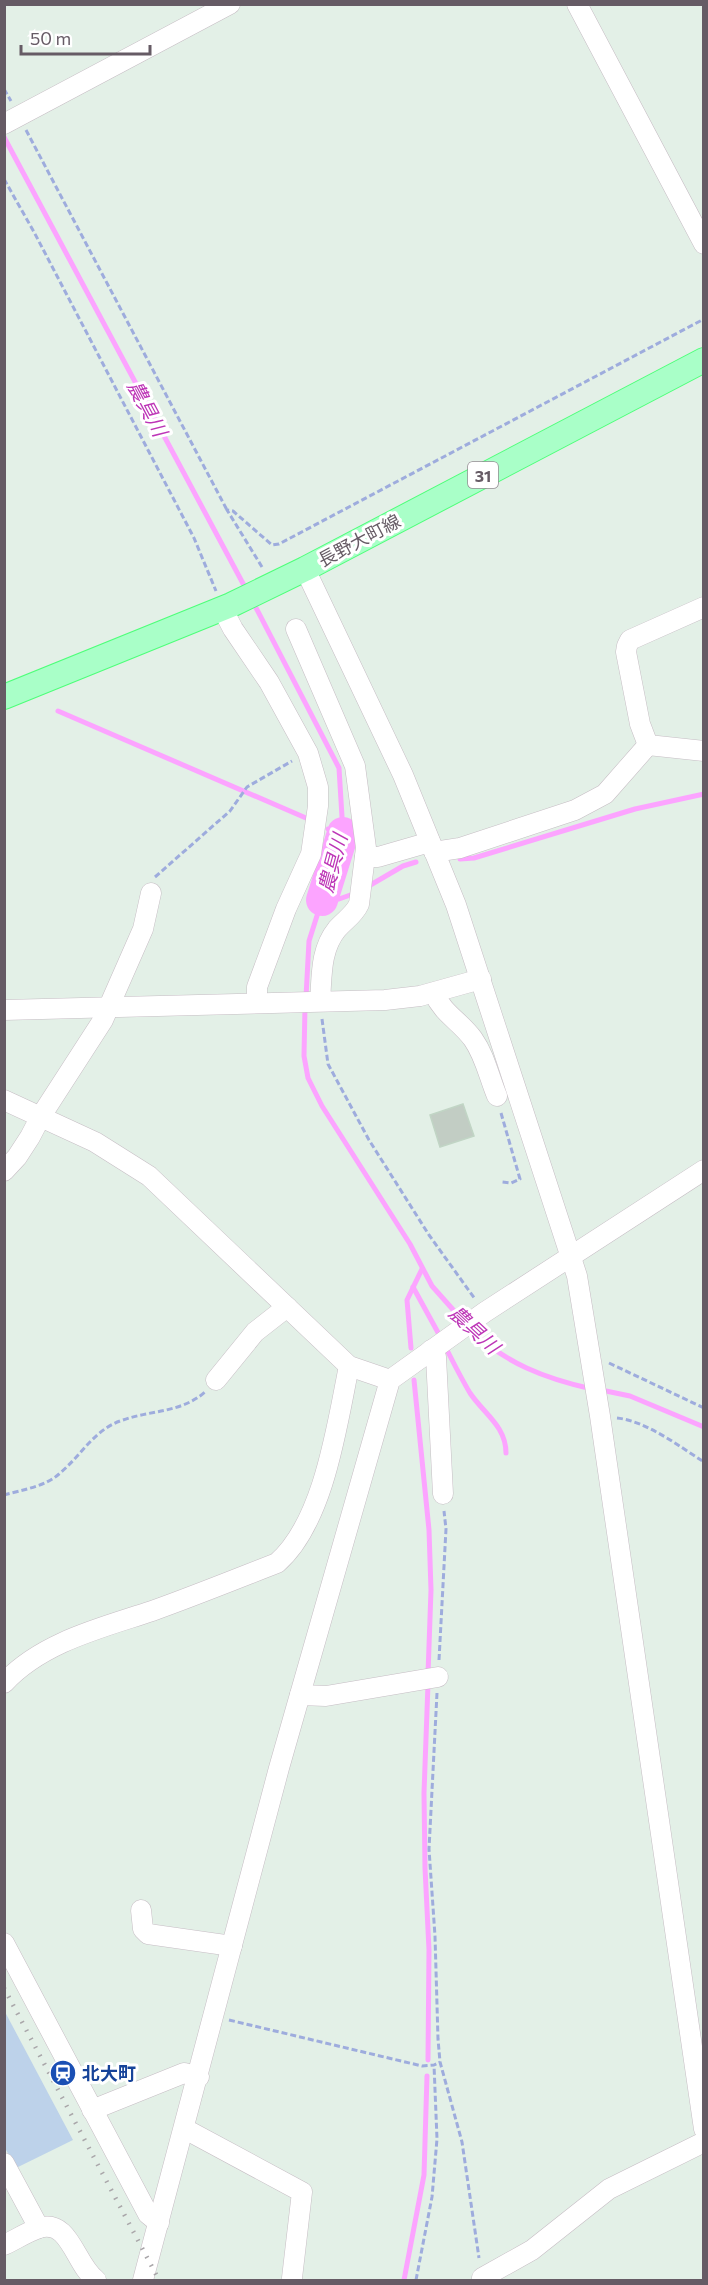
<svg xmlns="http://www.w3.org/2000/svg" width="708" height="2285" font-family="Commissioner,'Noto Sans JP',sans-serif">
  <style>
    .green { fill: #bdd2ea }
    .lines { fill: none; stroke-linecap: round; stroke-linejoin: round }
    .stream { stroke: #fca4ff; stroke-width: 5 }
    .river { stroke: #fca4ff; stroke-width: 32 }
    .building { fill: #c2cdc4; stroke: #c1d5c5; stroke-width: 1.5 }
    .minor-casing { stroke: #c6bdc4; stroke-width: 21 }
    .major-casing { stroke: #4dff79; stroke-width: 26 }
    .path { stroke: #9eacdd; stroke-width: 3; stroke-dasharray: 6 3; stroke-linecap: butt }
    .minor { stroke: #fff; stroke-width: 20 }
    .major { stroke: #a9ffc8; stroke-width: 24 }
    .rail { stroke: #a9a6a9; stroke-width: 4.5; stroke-dasharray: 1.5 8; stroke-linecap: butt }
    .labels { text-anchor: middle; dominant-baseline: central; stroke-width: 6; stroke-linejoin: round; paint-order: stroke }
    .shield { fill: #fff; stroke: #948c93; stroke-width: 1.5 }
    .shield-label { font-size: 16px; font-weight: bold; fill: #665b65 }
    .street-label { font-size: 18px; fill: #665b65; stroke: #fff }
    .transit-label { font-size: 18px; font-weight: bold; fill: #164399; stroke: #fff; text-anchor: start }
    .water-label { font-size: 20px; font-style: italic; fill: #bd35b7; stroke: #fff }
  </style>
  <rect width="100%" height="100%" fill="#e3f0e7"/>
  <path class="green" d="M4 2010 73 2140 16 2168 5 2148Z"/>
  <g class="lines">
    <g class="stream">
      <path d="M4 137 247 591"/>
      <path d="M253 602 339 768 343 833 328 829"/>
      <path d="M58 711 306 818"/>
      <path d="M460 859 474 858 635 809 704 794"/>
      <path d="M367 887 403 866 416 862"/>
      <path d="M306 997 309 941 322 900 339 899 356 893"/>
      <path d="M305 1006 304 1056 308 1078 322 1106 410 1244 432 1286 464 1322"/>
      <path d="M413 1287 441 1338"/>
      <path d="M471 1329C503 1363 547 1379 592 1389"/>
      <path d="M445 1346C453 1362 461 1378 470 1393 484 1414 506 1426 506 1453"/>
      <path d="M411 1348 407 1300 422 1269"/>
      <path d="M414 1380 429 1530 431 1590 428 1674"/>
      <path d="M601 1390 630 1396 704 1427"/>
      <path d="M428 2060 429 1950 425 1868 424 1793 428 1684"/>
      <path d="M404 2280 424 2175 427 2076"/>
    </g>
    <path class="river" d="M322 900 343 833"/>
  </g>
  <path class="building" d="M463 1104 474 1136 440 1147 430 1115Z"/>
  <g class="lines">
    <defs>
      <g id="minor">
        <path d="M577 4 704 244"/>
        <path d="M4 124 230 4"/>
        <path d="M305 569 403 775 456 905 577 1276 600 1416 704 2129"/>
        <path d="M704 607 630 640 627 646 626 652 640 724 648 745 704 751"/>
        <path d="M222 608 233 629 269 682 308 753 318 787V806L311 854 286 909 257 987V1003"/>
        <path d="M296 629 355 766 366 848 359 904C354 915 345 920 337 929 320 950 322 976 320 1001"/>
        <path d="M434 852 460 848 575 810 605 794 648 745"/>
        <path d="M365 857H378L430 842"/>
        <path d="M434 993C443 1014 460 1021 473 1039 485 1056 489 1077 497 1096"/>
        <path d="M4 1010 385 1000 420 996 481 979"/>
        <path d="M4 1100 95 1142 149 1176 349 1366 390 1380"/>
        <path d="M4 1171 17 1157 30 1137 41 1116 103 1020 143 929 151 893"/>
        <path d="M431 1350 436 1357 443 1494"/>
        <path d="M216 1380 255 1332 287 1307"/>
        <path d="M4 1683C42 1642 101 1628 152 1611 194 1596 236 1579 277 1563 324 1522 337 1425 349 1366"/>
        <path d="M300 1695 326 1696 438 1677"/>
        <path d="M141 1910 143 1929 148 1934 232 1946"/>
        <path d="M4 1943 148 2214 159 2223"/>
        <path d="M92 2110 184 2073 199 2077"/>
        <path d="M185 2129 302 2192 292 2278"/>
        <path d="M4 2163 39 2228"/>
        <path d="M4 2245C15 2240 27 2232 39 2228 70 2218 75 2265 96 2280"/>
        <path d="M143 2280 279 1768 390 1380 485 1312 704 1170"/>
        <path d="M483 2280 482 2278 532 2250 609 2189 704 2142"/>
      </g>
      <path id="major" d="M4 697 231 605 305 569 704 360"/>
    </defs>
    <use href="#minor" class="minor-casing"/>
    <use href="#major" class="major-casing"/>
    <g class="path">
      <path d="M4 89 11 101"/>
      <path d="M26 130 227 510"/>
      <path d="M4 179 34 232 194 538 216 591"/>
      <path d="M262 567 227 510 233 511 272 545 279 544 704 319"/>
      <path d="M155 877 230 811 247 787 292 761"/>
      <path d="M322 1019 328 1064 369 1140 429 1235 475 1299"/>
      <path d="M501 1113 520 1179 511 1183 502 1182"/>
      <path d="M609 1363 704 1408"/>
      <path d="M617 1418C646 1421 679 1446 704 1462"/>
      <path d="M4 1495C22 1490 47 1486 60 1473 82 1455 94 1429 123 1420 151 1410 181 1413 205 1392"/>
      <path d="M439 1660 446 1529 444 1511"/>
      <path d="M437 1693 429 1849 435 1936 438 2039 440 2062 462 2142 479 2258"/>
      <path d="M229 2020 422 2066 434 2065 440 2062"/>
      <path d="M416 2280 432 2197 437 2139 434 2065"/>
    </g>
    <use href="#minor" class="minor"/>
    <use href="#major" class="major"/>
    <path class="rail" d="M4 1988 159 2280"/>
  </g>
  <defs>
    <symbol id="station-disc" viewBox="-11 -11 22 22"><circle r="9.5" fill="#1a4fb4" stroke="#fff"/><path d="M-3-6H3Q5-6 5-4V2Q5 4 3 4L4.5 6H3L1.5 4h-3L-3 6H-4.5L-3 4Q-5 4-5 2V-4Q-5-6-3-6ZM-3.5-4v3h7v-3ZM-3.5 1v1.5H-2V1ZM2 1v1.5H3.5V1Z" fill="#fff"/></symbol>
  </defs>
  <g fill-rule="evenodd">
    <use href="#station-disc" x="48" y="2058" width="30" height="30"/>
  </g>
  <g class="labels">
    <rect class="shield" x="468" y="462" width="30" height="26" rx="4.5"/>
    <g class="shield-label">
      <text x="483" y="475">31</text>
    </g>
    <g class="street-label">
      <text transform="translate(359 540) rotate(-28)">長野大町線</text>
    </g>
    <g class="transit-label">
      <text x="82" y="2073">北大町</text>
    </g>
    <g class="water-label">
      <text transform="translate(148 408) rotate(62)">農具川</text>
      <text transform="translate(332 863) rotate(-75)">農具川</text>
      <text transform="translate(475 1329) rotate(43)">農具川</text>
    </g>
  </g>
  <rect width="708" height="2285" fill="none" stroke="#665b65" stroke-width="12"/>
  <path d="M21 45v9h129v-9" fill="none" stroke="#665b65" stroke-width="3"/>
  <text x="30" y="45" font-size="18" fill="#665b65" stroke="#ffffff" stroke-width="4.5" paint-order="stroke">50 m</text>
</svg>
